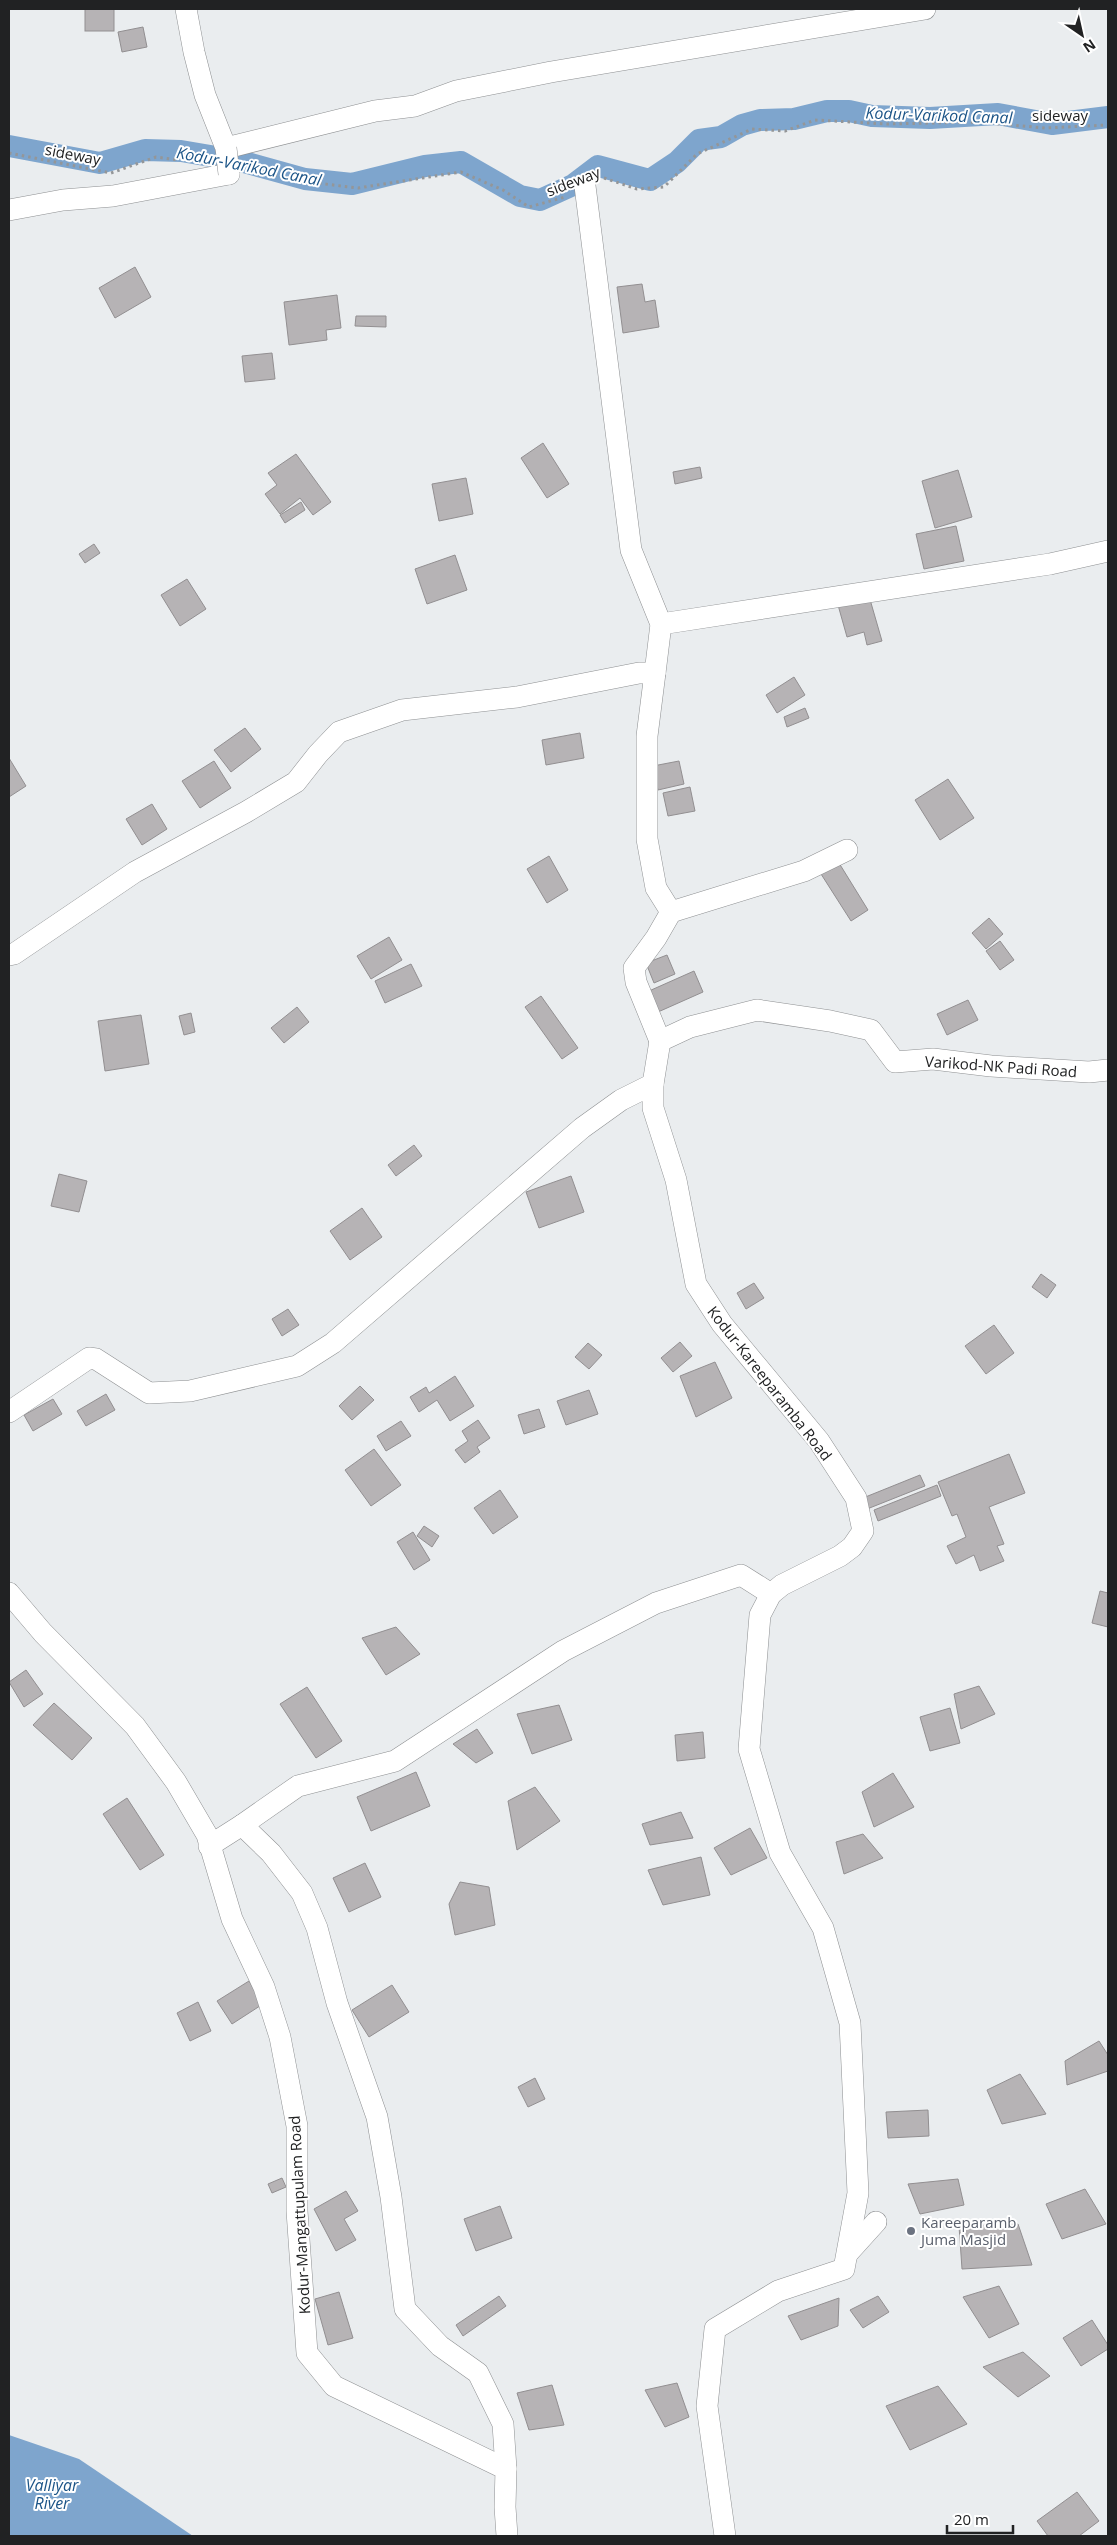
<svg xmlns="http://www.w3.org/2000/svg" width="1117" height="2545" font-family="'Open Sans',sans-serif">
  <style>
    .water { fill: #7ea5cd }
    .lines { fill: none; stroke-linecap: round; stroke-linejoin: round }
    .canal { stroke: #7ea5cd; stroke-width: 22 }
    .building { fill: #b6b3b5; stroke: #928f91 }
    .minor-casing { stroke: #8e9092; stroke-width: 22 }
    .path { stroke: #949698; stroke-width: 3; stroke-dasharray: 2.5 4; stroke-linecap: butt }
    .minor { stroke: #fff; stroke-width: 21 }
    .minor-bridge-casing { stroke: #8e9092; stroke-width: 22; stroke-linecap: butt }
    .minor-bridge { stroke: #fff; stroke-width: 21 }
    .worship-dot { fill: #6b7280; stroke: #fff; stroke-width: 2 }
    .labels { text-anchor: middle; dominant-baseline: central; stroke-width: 4; stroke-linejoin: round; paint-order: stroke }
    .street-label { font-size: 15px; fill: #212223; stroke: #fff }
    .worship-label { font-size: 15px; fill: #5b616d; stroke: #fff; text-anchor: start }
    .water-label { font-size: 16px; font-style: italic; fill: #1b5487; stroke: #fff }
  </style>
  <rect width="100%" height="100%" fill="#eaedef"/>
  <path class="water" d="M9 2435 79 2459 193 2536H9Z"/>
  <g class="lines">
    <path class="canal" d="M9 146 100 163 145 150 181 151 240 161 305 179 352 184 425 166 461 162 520 196 540 200 573 185 598 166 650 180 677 162 699 140 721 137 742 125 760 120 794 119 827 111H849L872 116 930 118 998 114 1052 124 1108 117"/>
  </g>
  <g class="building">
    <rect x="85" y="9" width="29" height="22"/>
    <path d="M143 27 147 47 122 52 118 32Z"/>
    <path d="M135 267 151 297 115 318 99 288Z"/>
    <path d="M642 284 645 302 655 300 659 327 623 333 617 287Z"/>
    <path d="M337 295 341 328 326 330 327 340 289 345 284 302Z"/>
    <path d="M356 316H386V327L355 326Z"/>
    <path d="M272 353 275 379 245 382 242 356Z"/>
    <path d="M543 443 569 484 547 498 521 458Z"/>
    <path d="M296 454 331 502 313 515 300 498 280 514 265 494 277 485 268 473Z"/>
    <path d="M700 467 702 478 675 484 673 472Z"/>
    <path d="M958 470 972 517 935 528 922 481Z"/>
    <path d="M466 478 473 514 439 521 432 484Z"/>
    <path d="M301 502 305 510 285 523 280 515Z"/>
    <path d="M956 526 964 561 924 569 916 534Z"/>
    <path d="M94 544 100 553 85 563 79 554Z"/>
    <path d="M455 555 467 590 427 604 415 569Z"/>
    <path d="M187 579 206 609 180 626 161 595Z"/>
    <path d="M869 596 882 641 867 645 864 632 847 637 838 605Z"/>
    <path d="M794 677 805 695 777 713 766 695Z"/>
    <path d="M805 708 809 718 787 727 784 717Z"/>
    <path d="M245 728 261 749 231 772 214 750Z"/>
    <path d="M580 733 584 758 546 765 542 740Z"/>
    <path d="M9 758 26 786 9 797Z"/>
    <path d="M214 761 231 788 200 808 182 781Z"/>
    <path d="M679 761 684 784 658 790 653 766Z"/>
    <path d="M948 779 974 818 940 840 915 800Z"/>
    <path d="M690 787 695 811 668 816 663 793Z"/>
    <path d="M152 804 167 829 142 845 126 819Z"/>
    <path d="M549 856 568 890 547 903 527 869Z"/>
    <path d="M839 863 868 910 851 921 821 874Z"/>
    <path d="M989 918 1003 934 986 949 972 933Z"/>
    <path d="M389 937 402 960 371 979 357 956Z"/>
    <path d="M1000 941 1014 960 1000 970 986 951Z"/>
    <path d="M667 955 675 974 654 983 646 963Z"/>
    <path d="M411 964 422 986 385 1003 375 981Z"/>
    <path d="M694 971 703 992 658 1012 649 991Z"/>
    <path d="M541 996 578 1048 562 1059 525 1007Z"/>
    <path d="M968 1000 978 1020 947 1035 937 1014Z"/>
    <path d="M297 1007 309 1022 284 1043 271 1028Z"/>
    <path d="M191 1013 195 1032 184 1035 179 1016Z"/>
    <path d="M141 1015 149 1064 105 1071 98 1021Z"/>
    <path d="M414 1145 422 1156 396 1176 388 1165Z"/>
    <path d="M59 1174 87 1181 79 1212 51 1206Z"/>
    <path d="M571 1176 584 1212 539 1228 526 1192Z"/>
    <path d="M362 1208 382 1237 350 1260 330 1231Z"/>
    <path d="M1041 1274 1056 1285 1047 1298 1032 1287Z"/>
    <path d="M754 1283 764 1298 746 1309 737 1293Z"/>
    <path d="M288 1309 299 1325 282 1336 272 1319Z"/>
    <path d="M994 1325 1014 1353 986 1374 965 1346Z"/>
    <path d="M680 1342 692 1356 673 1372 661 1358Z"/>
    <path d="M588 1343 602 1355 589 1369 575 1357Z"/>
    <path d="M715 1362 732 1398 696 1417 680 1376Z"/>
    <path d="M455 1376 474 1406 450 1421 437 1400 419 1412 410 1397 426 1387 429 1393Z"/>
    <path d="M360 1386 374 1400 352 1420 339 1406Z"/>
    <path d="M589 1390 598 1414 566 1425 557 1401Z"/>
    <path d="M106 1394 115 1410 86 1426 77 1411Z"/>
    <path d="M53 1399 62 1414 33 1431 24 1415Z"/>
    <path d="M539 1409 545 1427 524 1434 518 1415Z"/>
    <path d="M478 1420 490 1438 477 1447 480 1452 465 1463 455 1450 468 1441 462 1431Z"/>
    <path d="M401 1421 411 1436 386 1451 377 1436Z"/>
    <path d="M374 1449 401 1485 371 1506 345 1470Z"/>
    <path d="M1009 1454 1025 1493 989 1507 1004 1544 997 1546 1004 1561 980 1571 974 1555 956 1564 947 1546 966 1537 957 1514 952 1516 938 1482Z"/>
    <path d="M920 1475 925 1486 862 1511 858 1500Z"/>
    <path d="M937 1485 941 1496 878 1521 874 1510Z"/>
    <path d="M500 1490 518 1517 493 1534 474 1508Z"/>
    <path d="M424 1526 439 1536 432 1547 417 1536Z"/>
    <path d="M413 1532 430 1560 414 1570 397 1542Z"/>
    <path d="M1100 1591 1108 1593V1627L1092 1623Z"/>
    <path d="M396 1627 420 1654 386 1675 362 1638Z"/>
    <path d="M26 1670 43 1694 24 1707 9 1682Z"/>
    <path d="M979 1686 995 1714 961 1729 954 1694Z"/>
    <path d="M307 1687 342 1741 316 1758 280 1704Z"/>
    <path d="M54 1703 92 1738 72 1760 33 1725Z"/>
    <path d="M559 1705 572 1740 532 1754 517 1714Z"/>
    <path d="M950 1708 960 1743 930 1751 920 1717Z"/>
    <path d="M477 1729 493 1753 476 1763 453 1744Z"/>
    <path d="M703 1732 705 1758 677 1761 675 1735Z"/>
    <path d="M416 1772 430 1806 371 1831 357 1797Z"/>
    <path d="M893 1773 914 1807 874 1827 862 1792Z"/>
    <path d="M535 1787 560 1821 517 1850 508 1801Z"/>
    <path d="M127 1798 164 1855 140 1870 103 1814Z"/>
    <path d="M681 1812 693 1838 650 1845 642 1824Z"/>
    <path d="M750 1828 767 1858 731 1875 714 1848Z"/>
    <path d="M863 1834 883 1858 844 1874 836 1842Z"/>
    <path d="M701 1857 710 1895 663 1905 648 1870Z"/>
    <path d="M365 1863 381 1897 349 1912 333 1878Z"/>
    <path d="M460 1882 489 1887 495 1925 455 1935 449 1904Z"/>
    <path d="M249 1981 263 2004 232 2024 217 2001Z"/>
    <path d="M392 1985 409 2012 369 2037 352 2010Z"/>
    <path d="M198 2002 211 2031 190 2041 177 2013Z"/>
    <path d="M1099 2041 1108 2055V2071L1067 2085 1065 2061Z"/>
    <path d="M1020 2074 1046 2114 1002 2124 987 2090Z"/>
    <path d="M535 2078 545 2099 528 2107 518 2087Z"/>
    <path d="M928 2110 929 2136 888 2138 886 2112Z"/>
    <path d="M282 2178 286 2187 272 2193 268 2184Z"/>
    <path d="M958 2179 964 2205 920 2214 908 2184Z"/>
    <path d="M1085 2189 1106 2224 1062 2239 1046 2204Z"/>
    <path d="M346 2191 358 2211 344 2219 356 2240 336 2251 314 2209Z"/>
    <path d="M500 2206 512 2238 476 2251 464 2219Z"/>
    <path d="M1018 2224 1032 2265 962 2269 959 2226Z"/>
    <path d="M999 2286 1019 2324 989 2338 963 2297Z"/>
    <path d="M339 2292 353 2338 328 2345 315 2299Z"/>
    <path d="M499 2296 506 2306 463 2336 456 2325Z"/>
    <path d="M878 2296 889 2312 863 2328 850 2310Z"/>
    <path d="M839 2298 838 2326 801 2340 788 2316Z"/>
    <path d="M1092 2320 1108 2345V2349L1081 2366 1063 2338Z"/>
    <path d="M1023 2352 1050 2376 1018 2397 983 2367Z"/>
    <path d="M677 2383 689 2417 665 2427 645 2390Z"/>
    <path d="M552 2385 564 2425 529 2430 517 2393Z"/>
    <path d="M938 2386 967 2424 910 2450 886 2406Z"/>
    <path d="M1077 2492 1099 2521 1079 2536H1048L1037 2521Z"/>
  </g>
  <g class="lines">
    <defs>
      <g id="minor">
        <path d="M186 9 194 52 205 95 226 148 375 111 415 106 456 91 551 72 925 9"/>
        <path d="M585 186 631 550 661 624 655 673"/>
        <path d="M9 210 63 200 113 196 229 174"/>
        <path d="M661 624 1050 564 1108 551"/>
        <path d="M671 912 804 871 847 850"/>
        <path d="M9 955 14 954 135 872 246 812 296 782 318 754 339 732 402 710 517 697 639 673H655L647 736V839L656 888 671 912 656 938 634 968 636 982 660 1041"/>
        <path d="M653 1084 660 1041 690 1027 757 1010 830 1021 871 1030 895 1062 933 1059 991 1066 1089 1072 1108 1070"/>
        <path d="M9 1412 89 1358 96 1359 149 1393 190 1391 297 1366 333 1343 582 1128 621 1100 653 1084V1108L676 1180 696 1284 722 1324 819 1441 856 1498 863 1531 852 1547 840 1556 782 1585 771 1594 760 1615 749 1749 780 1853 823 1928 850 2023 858 2193 844 2269 778 2291 715 2329 707 2406 725 2536"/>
        <path d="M9 1593 43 1633 135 1726 176 1782 207 1835 232 1919 264 1987 280 2037 297 2126V2211L307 2353 334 2386 506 2469 505 2507 507 2536"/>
        <path d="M242 1825 298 1786 395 1761 563 1651 656 1603 741 1575 771 1594"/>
        <path d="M209 1846 242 1825 271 1853 302 1893 317 1928 337 2003 377 2117 391 2197 405 2309 440 2346 478 2373 503 2424 506 2469"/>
        <path d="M848 2253 876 2222"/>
      </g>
    </defs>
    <use href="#minor" class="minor-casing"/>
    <g class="path">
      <path d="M9 153 111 173 156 157 178 160"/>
      <path d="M249 169 300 181 358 188 461 172 503 190 529 207 565 197"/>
      <path d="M604 178 637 189 664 187 697 154 752 129 785 131 815 120 887 124 978 122 1045 128 1108 125"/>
    </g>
    <use href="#minor" class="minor"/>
    <defs>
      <path id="minor-bridge" d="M226 148 229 174"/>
    </defs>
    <use href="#minor-bridge" class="minor-bridge-casing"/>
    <use href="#minor-bridge" class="minor-bridge"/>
  </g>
  <circle class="worship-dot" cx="911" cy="2231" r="5"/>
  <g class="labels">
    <g class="street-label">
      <text x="1060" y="115">sideway</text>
      <text transform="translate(73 154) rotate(11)">sideway</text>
      <text transform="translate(573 181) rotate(-21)">sideway</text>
      <text transform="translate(1001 1066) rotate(4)">Varikod-NK Padi Road</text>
      <text transform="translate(770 1383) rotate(52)">Kodur-Kareeparamba Road</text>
      <text transform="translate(299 2215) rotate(-93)">Kodur-Mangattupulam Road</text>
    </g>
    <g class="worship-label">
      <text x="921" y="2222">Kareeparamb<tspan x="921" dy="17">Juma Masjid</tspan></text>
    </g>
    <g class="water-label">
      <text transform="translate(939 115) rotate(2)">Kodur-Varikod Canal</text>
      <text transform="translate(249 166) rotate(11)">Kodur-Varikod Canal</text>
      <text x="52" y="2485">Valliyar<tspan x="52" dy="18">River</tspan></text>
    </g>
  </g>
  <rect width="1117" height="2545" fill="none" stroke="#212223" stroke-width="20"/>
  <g transform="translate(1082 35) rotate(146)" stroke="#ffffff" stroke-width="4" paint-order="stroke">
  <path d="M0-4L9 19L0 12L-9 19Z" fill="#212223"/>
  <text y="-8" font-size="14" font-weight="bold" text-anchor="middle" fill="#212223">N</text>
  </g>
  <path d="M947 2525v8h66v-8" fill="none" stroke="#212223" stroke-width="2.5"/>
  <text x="954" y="2525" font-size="15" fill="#212223" stroke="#ffffff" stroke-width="4" paint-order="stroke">20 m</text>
</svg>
